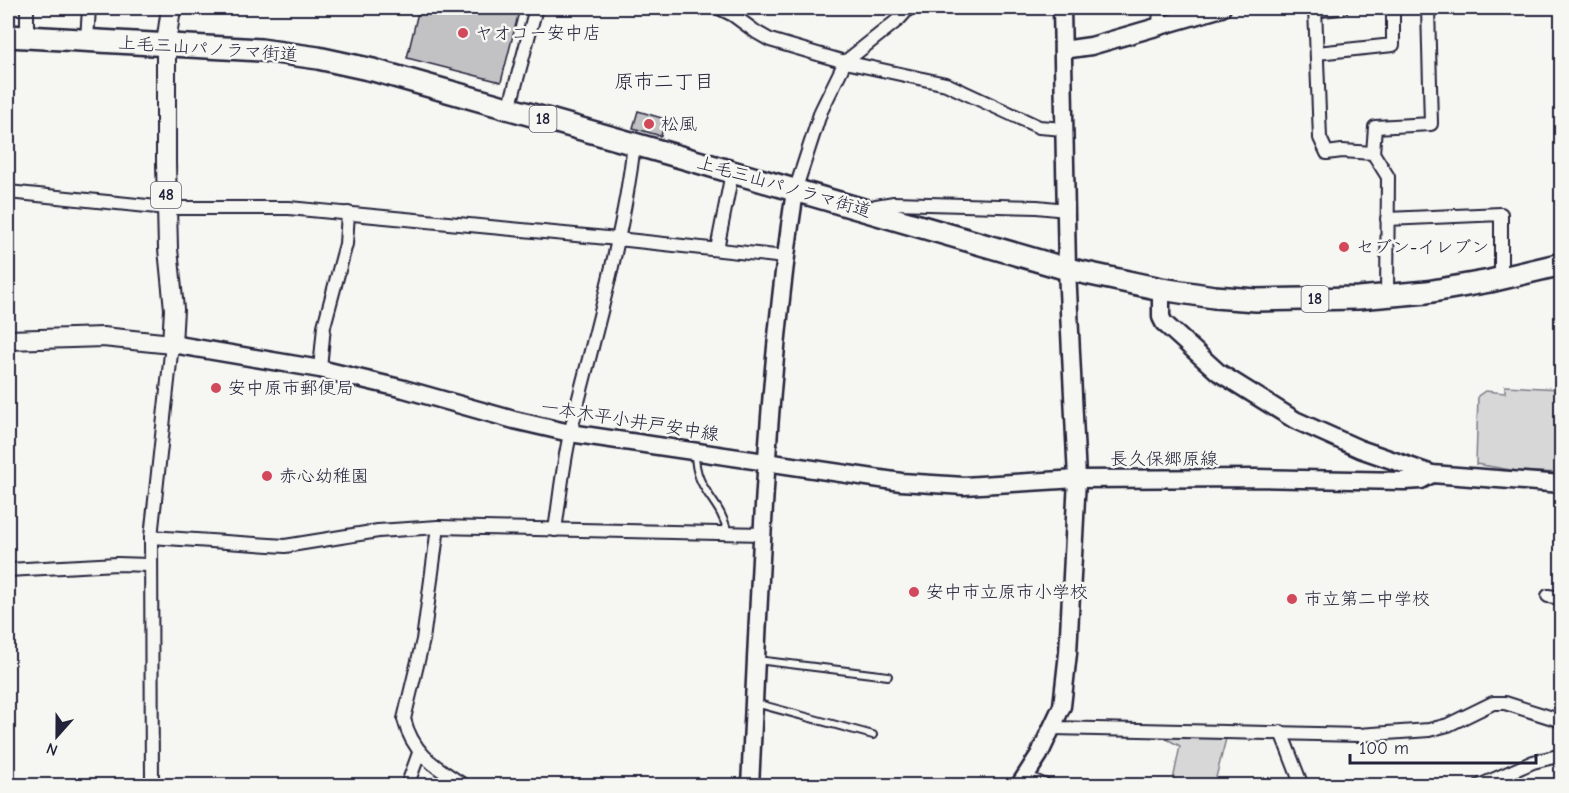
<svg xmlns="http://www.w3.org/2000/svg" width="1569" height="793" font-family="'Comic Neue','Klee One',sans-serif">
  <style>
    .green { fill: #d7d7d7; stroke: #7c7c89; stroke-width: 1.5 }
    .building { fill: #c2c2c4; stroke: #22223b; stroke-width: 1.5 }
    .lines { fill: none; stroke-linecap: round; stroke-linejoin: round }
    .lane-casing { stroke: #22223b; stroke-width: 10 }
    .street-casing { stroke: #22223b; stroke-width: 16 }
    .secondary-casing { stroke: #22223b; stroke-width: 21 }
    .primary-casing { stroke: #22223b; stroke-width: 22 }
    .highway-casing { stroke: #22223b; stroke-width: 26 }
    .lane { stroke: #f6f6f2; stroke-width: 6 }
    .street { stroke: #f6f6f2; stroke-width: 12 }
    .secondary { stroke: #f6f6f2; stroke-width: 16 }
    .primary { stroke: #f6f6f2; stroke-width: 18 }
    .highway { stroke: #f6f6f2; stroke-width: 21 }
    .poi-dot { fill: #d1495b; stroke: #f6f6f2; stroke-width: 2 }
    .labels { text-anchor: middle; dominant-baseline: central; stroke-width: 5; stroke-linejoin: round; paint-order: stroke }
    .shield { fill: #f6f6f2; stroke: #626272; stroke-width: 1.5 }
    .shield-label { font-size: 16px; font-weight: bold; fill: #22223b }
    .poi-label { font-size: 18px; fill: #22223b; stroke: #f6f6f2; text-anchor: start }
    .street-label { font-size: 18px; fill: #22223b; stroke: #f6f6f2 }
    .neighbourhood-label { font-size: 20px; fill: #22223b; stroke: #f6f6f2 }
  </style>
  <rect width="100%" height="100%" fill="#f6f6f2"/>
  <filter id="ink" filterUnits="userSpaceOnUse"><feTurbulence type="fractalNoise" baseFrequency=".0167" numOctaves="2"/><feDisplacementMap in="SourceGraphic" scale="12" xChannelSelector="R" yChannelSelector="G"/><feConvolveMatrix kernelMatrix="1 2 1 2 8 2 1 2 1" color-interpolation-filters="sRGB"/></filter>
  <g filter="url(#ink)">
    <g class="green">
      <path d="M1505 386 1561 389V473L1517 471 1476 464 1478 396 1485 391 1505 393Z"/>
      <path d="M1157 734 1227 735 1214 785H1172L1180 746Z"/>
    </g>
    <g class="building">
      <path d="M419 8H520L501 82 407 58Z"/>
      <path d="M638 111 665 119 661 136 633 128Z"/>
    </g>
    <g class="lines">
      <defs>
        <g id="lane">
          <path d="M695 453C695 492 720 498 728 533"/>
          <path d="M757 660 888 676"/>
          <path d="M755 703 873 735"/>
        </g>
        <g id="street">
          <path d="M27 8V36"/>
          <path d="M719 8 733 15 756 32 770 40 845 62 946 84 1039 127 1064 129"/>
          <path d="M1315 8 1320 138 1327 153 1342 151 1373 153 1388 177 1387 295"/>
          <path d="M1316 8 1321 10 1342 8"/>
          <path d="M1159 25 1160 8"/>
          <path d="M87 40 89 8"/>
          <path d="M1317 53 1393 45V8"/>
          <path d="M509 109 536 8"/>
          <path d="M1373 153 1375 127 1431 124 1428 8"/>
          <path d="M795 191 821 111 845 62 899 19 909 8"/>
          <path d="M8 192 167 208H289L618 239 785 257"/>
          <path d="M874 214 876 206 894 203 1037 207 1066 210"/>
          <path d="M1387 219 1501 214V279"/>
          <path d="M717 249 732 173"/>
          <path d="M320 369 324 326 346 244 348 213"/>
          <path d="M438 527 423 640 404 719C413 755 436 767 465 786"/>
          <path d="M555 530C560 497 563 463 571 430 594 335 623 241 634 144"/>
          <path d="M151 537 285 546 378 531 438 527 763 534"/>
          <path d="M8 570 117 564 149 565"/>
          <path d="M1548 596 1562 598"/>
          <path d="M1053 728 1359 735 1429 730 1448 725 1493 703H1505L1562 721"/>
          <path d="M1281 732 1302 786"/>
          <path d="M1025 777 1046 786"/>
          <path d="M152 786 151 537 172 344"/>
          <path d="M407 786 419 753"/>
          <path d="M1479 786 1533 762 1562 755"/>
        </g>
        <g id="secondary">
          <path d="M1063 50 1091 46 1222 8"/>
          <path d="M1161 289V317L1164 323 1218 372 1295 420 1360 449 1432 474 1562 484"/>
          <path d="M172 344 320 369 404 389 514 420 570 433 901 482 964 486 1077 479 1256 478 1404 481 1421 480 1432 474"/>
          <path d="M750 786C760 587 765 388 795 191"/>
          <path d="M1019 786 1039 755 1062 706 1068 653 1077 479 1067 269 1062 8"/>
        </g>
        <path id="primary" d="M8 340 103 337 172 344 174 309 168 249 166 163V44L171 8"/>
        <path id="highway" d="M8 36 261 50 318 58 373 70 684 158 1067 269 1161 289 1214 297 1256 300 1358 298 1427 292 1490 281 1562 264"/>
      </defs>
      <use href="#lane" class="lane-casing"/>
      <use href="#street" class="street-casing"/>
      <use href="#secondary" class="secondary-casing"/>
      <use href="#primary" class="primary-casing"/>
      <use href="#highway" class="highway-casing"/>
      <use href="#lane" class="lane"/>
      <use href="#street" class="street"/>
      <use href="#secondary" class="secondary"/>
      <use href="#primary" class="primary"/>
      <use href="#highway" class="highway"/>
    </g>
  </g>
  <g class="poi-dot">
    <circle cx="463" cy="33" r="6"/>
    <circle cx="649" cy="124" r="6"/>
    <circle cx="1344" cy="247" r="6"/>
    <circle cx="216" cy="388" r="6"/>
    <circle cx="267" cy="476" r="6"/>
    <circle cx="914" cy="592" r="6"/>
    <circle cx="1292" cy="599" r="6"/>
  </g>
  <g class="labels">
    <g class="shield">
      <rect x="529.5" y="106" width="27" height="26" rx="4.5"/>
      <rect x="151" y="182" width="30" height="26" rx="4.5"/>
      <rect x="1301.5" y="286" width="27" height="26" rx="4.5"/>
    </g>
    <g class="shield-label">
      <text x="543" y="119">18</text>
      <text x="166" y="195">48</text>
      <text x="1315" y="299">18</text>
    </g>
    <g class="poi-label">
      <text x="475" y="33">ヤオコー安中店</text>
      <text x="661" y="124">松風</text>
      <text x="1356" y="247">セブン-イレブン</text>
      <text x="228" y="388">安中原市郵便局</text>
      <text x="279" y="476">赤心幼稚園</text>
      <text x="926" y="592">安中市立原市小学校</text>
      <text x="1304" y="599">市立第二中学校</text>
    </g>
    <g class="street-label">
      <text transform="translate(208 49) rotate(4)">上毛三山パノラマ街道</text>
      <text transform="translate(784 187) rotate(16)">上毛三山パノラマ街道</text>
      <text transform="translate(630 421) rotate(9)">一本木平小井戸安中線</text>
      <text x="1164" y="459">長久保郷原線</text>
    </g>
    <g class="neighbourhood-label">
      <text x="664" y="81">原市二丁目</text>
    </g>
  </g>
  <rect width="1569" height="793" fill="none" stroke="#f6f6f2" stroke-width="30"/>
  <rect x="15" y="15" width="1539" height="763" fill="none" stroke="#22223b" stroke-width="2" filter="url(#ink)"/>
  <g transform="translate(57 736) rotate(201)" stroke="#f6f6f2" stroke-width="4.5" paint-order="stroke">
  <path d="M0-4.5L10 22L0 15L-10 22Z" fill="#22223b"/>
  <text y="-9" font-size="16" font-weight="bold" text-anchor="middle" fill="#22223b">N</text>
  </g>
  <path d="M1350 754v9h186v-9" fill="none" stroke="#22223b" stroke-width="3"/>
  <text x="1359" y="754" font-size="18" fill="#22223b" stroke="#f6f6f2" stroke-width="4.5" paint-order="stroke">100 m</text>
</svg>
